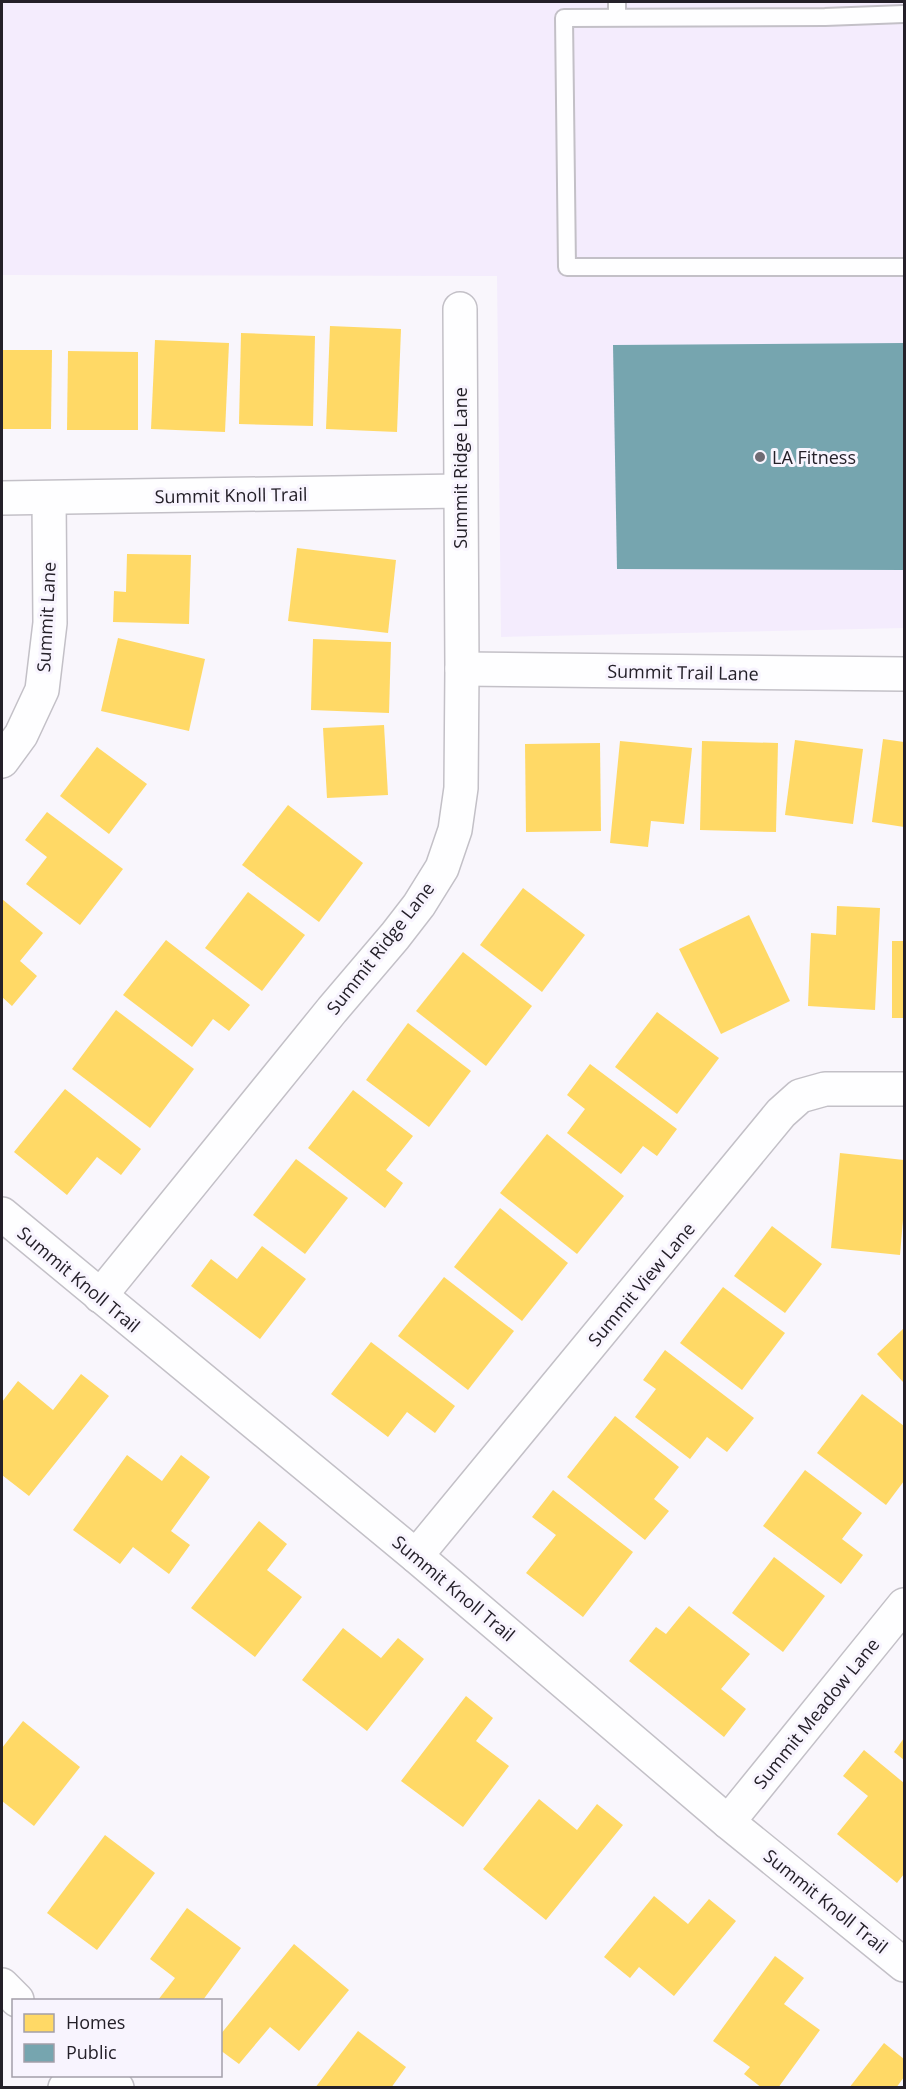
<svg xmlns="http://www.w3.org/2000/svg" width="906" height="2089" font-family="'Open Sans',sans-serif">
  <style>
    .built { fill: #f4ecfd }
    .homes { fill: #ffd966 }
    .public { fill: #76a5af }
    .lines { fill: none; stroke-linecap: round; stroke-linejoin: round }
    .service-casing { stroke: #c3c0c7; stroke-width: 20 }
    .minor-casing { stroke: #c3c0c7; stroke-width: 36 }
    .service { stroke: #fefeff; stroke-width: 16 }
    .minor { stroke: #fefeff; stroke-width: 33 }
    .poi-dot { fill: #6f6b73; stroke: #f8f4fe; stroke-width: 2 }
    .labels { text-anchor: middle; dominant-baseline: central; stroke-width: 6; stroke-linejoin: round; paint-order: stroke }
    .poi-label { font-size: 18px; fill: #242029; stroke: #f8f4fe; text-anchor: start }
    .street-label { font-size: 18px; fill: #242029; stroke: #f8f4fe }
  </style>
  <rect width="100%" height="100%" fill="#f9f6fc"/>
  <path class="built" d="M2 2H904V628L501 637 497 276 2 275Z"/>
  <g class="homes">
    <path d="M330 326 401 329 397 432 326 429Z"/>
    <path d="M241 333 315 336 313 426 239 424Z"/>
    <path d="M155 340 229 343 225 432 151 429Z"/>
    <path d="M2 350H52L51 429H2Z"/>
    <path d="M68 351 138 352V430H67Z"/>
    <path d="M297 548 396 560 388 633 288 621Z"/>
    <path d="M127 554 191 555 189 624 113 622 114 591 126 592Z"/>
    <path d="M118 638 205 659 189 731 101 711Z"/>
    <path d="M313 639 391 642 389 713 311 710Z"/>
    <path d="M384 725 388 795 327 798 323 728Z"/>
    <path d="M883 739 904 742V827L872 822Z"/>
    <path d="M795 740 863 749 853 824 785 815Z"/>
    <path d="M620 741 692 748 684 824 651 821 648 847 610 843Z"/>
    <path d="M702 741 778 743 776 832 700 830Z"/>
    <path d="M600 743 601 831 526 832 525 744Z"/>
    <path d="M97 747 147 784 109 834 60 796Z"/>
    <path d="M288 805 363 863 319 922 242 865Z"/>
    <path d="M47 812 123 869 80 925 26 884 47 857 25 840Z"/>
    <path d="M523 888 585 935 542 992 480 945Z"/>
    <path d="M248 892 305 935 262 991 205 948Z"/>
    <path d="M2 899 43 933 20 961 37 976 12 1006 2 997Z"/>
    <path d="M837 906 880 908 875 1010 808 1006 811 933 836 935Z"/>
    <path d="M749 915 790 1001 721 1034 679 949Z"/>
    <path d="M166 940 250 1005 229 1031 213 1019 192 1047 123 995Z"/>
    <rect x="892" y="941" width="12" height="77"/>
    <path d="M463 952 532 1006 486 1066 416 1011Z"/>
    <path d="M116 1010 194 1069 150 1128 72 1069Z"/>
    <path d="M657 1012 719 1058 677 1114 615 1067Z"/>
    <path d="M408 1023 471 1071 429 1127 366 1080Z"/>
    <path d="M590 1064 677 1129 657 1156 643 1146 621 1174 567 1133 585 1109 567 1095Z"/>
    <path d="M65 1089 141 1149 121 1175 97 1157 67 1195 14 1152Z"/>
    <path d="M353 1090 413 1136 386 1170 403 1183 385 1208 308 1148Z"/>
    <path d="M547 1134 624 1196 577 1254 500 1193Z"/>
    <path d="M840 1153 904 1160V1208L900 1255 831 1248Z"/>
    <path d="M296 1159 348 1198 305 1254 253 1215Z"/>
    <path d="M500 1208 568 1263 522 1321 454 1267Z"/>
    <path d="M772 1226 822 1264 785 1313 734 1276Z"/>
    <path d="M262 1246 306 1279 260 1339 191 1286 211 1259 237 1279Z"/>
    <path d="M444 1277 514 1331 468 1390 398 1336Z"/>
    <path d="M723 1287 785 1333 742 1390 680 1343Z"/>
    <path d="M904 1328V1383L877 1354Z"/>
    <path d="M371 1342 455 1406 435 1433 407 1412 388 1437 331 1394Z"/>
    <path d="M665 1350 754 1418 727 1452 707 1437 690 1459 635 1417 656 1389 643 1380Z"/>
    <path d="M81 1374 109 1396 29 1496 2 1475V1402L18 1381 53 1410Z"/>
    <path d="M862 1394 904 1426V1481L886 1505 817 1453Z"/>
    <path d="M615 1416 679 1467 654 1499 669 1511 645 1540 567 1477Z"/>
    <path d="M127 1455 162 1481 181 1455 210 1477 171 1531 190 1545 169 1574 133 1547 120 1564 73 1530Z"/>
    <path d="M805 1470 862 1513 842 1539 863 1555 841 1584 763 1526Z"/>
    <path d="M553 1490 633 1552 583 1617 526 1573 556 1535 532 1517Z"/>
    <path d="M259 1521 287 1544 267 1570 302 1597 255 1657 191 1608Z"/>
    <path d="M774 1557 825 1596 783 1652 732 1613Z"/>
    <path d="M689 1606 750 1654 721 1689 746 1709 724 1737 629 1661 656 1627 666 1634Z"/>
    <path d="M343 1628 381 1658 398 1638 424 1659 367 1731 302 1680Z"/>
    <path d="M466 1696 493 1718 476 1741 509 1766 463 1827 401 1781Z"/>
    <path d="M23 1721 80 1767 34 1826 2 1801V1748Z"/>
    <path d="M904 1738V1760L894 1752Z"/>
    <path d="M864 1750 904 1783V1874L897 1883 837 1834 868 1796 843 1776Z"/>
    <path d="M539 1799 577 1830 597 1804 623 1825 546 1920 483 1869Z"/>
    <path d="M105 1835 155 1873 97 1950 47 1913Z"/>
    <path d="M654 1896 688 1924 709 1899 736 1921 674 1996 639 1967 630 1978 604 1957Z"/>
    <path d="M187 1908 241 1948 203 2000H158L175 1978 150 1959Z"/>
    <path d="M294 1944 349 1990 299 2051 270 2027 239 2064 220 2050V2035Z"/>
    <path d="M775 1956 804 1978 784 2004 820 2030 778 2088H762L744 2074 750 2067 713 2041Z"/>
    <path d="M358 2031 406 2067 391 2088H315Z"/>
    <path d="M884 2043 904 2059V2077L896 2088H849Z"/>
  </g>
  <path class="public" d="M904 343V570L617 569 613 345Z"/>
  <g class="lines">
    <defs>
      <g id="service">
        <path d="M904 14 825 17 564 18 567 267H904"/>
        <path d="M617 17V2"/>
      </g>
      <g id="minor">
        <path d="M2 498 460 491"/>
        <path d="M462 669 904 674"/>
        <path d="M2 761 21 735 42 690 50 623 49 498"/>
        <path d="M2 1214 416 1556 728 1822 904 1965"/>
        <path d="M100 1296 332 1010 395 936 419 905 442 868 455 830 461 788 462 669 460 309"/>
        <path d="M416 1556 781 1113 800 1096 825 1089H904"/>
        <path d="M728 1822 904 1605"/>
        <path d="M2 1985 17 2000"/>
        <path d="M98 2076 117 2088"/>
        <path d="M65 2088 76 2076"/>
      </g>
    </defs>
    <use href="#service" class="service-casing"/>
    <use href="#minor" class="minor-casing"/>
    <use href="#service" class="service"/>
    <use href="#minor" class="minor"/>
  </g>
  <circle class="poi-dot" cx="760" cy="457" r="6"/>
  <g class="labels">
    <g class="poi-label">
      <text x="772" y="457">LA Fitness</text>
    </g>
    <g class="street-label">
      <text transform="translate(460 468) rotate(-90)">Summit Ridge Lane</text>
      <text transform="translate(231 495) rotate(-1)">Summit Knoll Trail</text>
      <text transform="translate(46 617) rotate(-87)">Summit Lane</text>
      <text transform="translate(683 672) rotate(1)">Summit Trail Lane</text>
      <text transform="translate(380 948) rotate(-52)">Summit Ridge Lane</text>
      <text transform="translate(79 1279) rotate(40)">Summit Knoll Trail</text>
      <text transform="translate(641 1284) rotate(-50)">Summit View Lane</text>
      <text transform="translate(454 1588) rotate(40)">Summit Knoll Trail</text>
      <text transform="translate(816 1713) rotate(-51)">Summit Meadow Lane</text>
      <text transform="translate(826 1901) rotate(39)">Summit Knoll Trail</text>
    </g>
  </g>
  <rect width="906" height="2089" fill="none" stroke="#242029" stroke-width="6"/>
  <rect x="12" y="1999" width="210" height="78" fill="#f8f4fe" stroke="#a39fa9" stroke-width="1.5"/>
  <rect x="24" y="2014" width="30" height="18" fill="#ffd966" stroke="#a39fa9" stroke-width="1.5"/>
  <text x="66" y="2029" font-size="18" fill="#242029">Homes</text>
  <rect x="24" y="2044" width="30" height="18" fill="#76a5af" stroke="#a39fa9" stroke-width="1.5"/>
  <text x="66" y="2059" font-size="18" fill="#242029">Public</text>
</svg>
